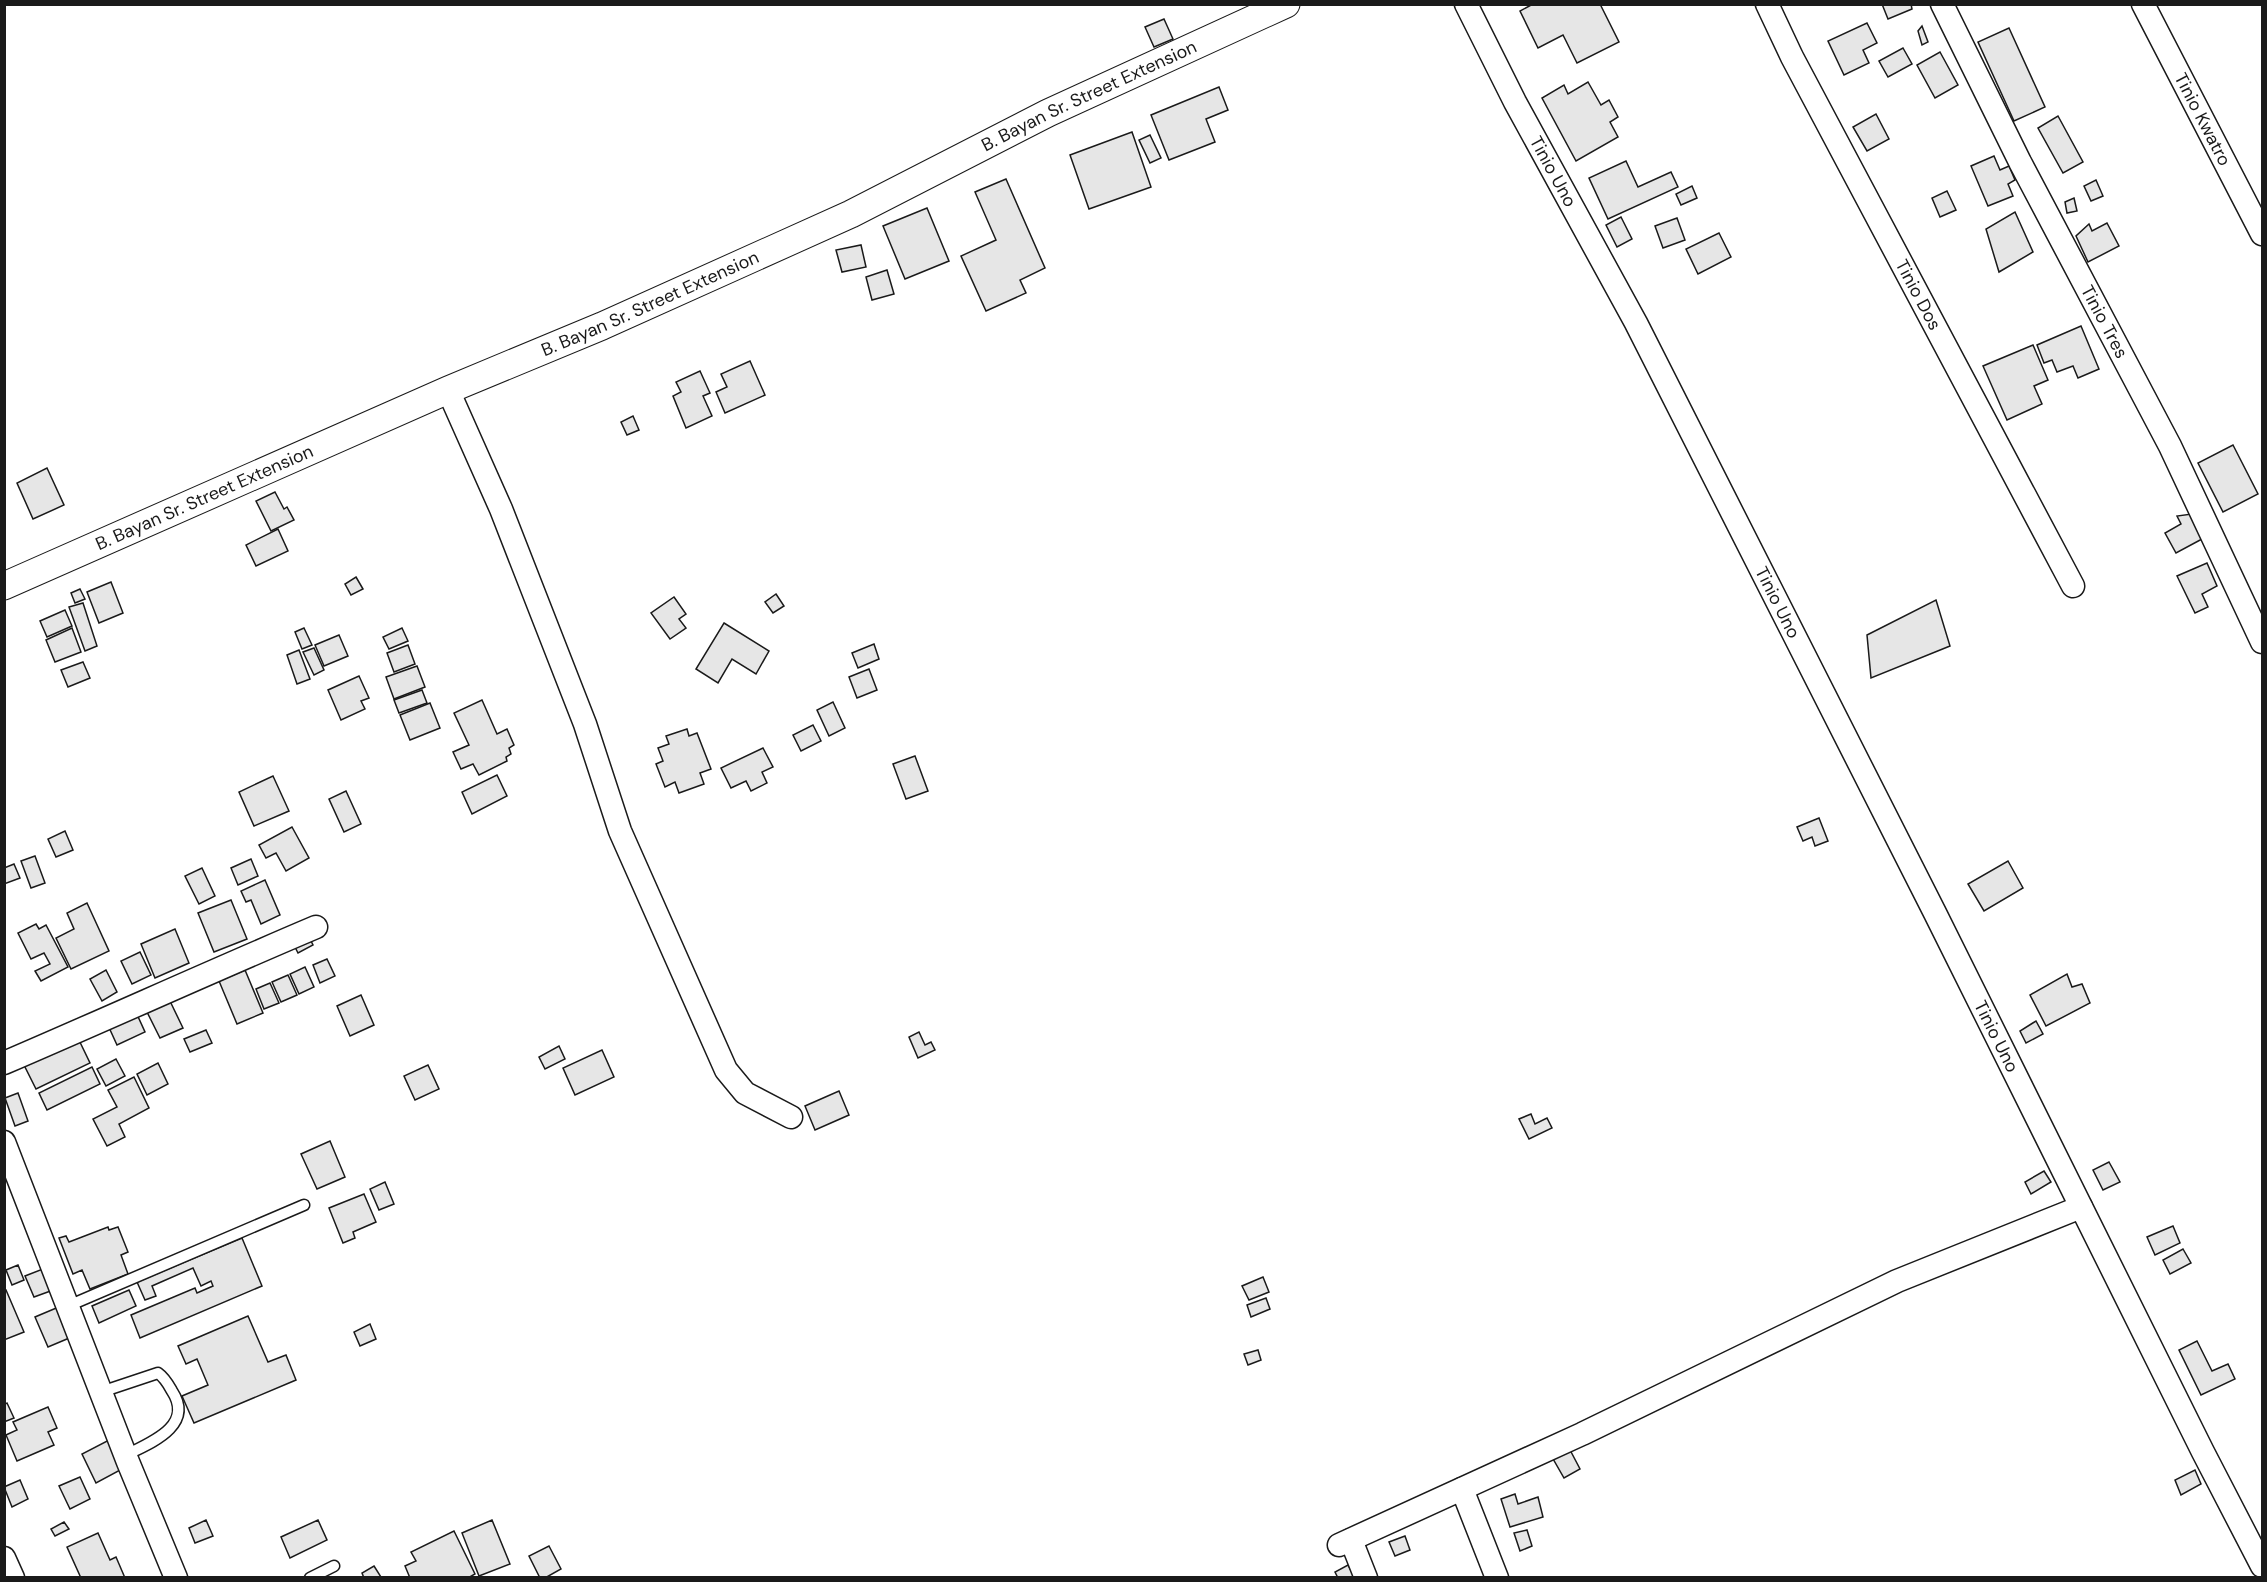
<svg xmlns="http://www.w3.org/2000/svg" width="2267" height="1582" font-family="'DM Sans',sans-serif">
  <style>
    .building { fill: #e6e6e6; stroke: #1a1a1a; stroke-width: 1.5 }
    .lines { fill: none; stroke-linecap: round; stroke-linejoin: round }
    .service-casing { stroke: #1a1a1a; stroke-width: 13 }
    .minor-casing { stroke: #1a1a1a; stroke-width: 25 }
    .tertiary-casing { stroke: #1a1a1a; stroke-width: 29 }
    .service { stroke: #fff; stroke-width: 10 }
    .minor { stroke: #fff; stroke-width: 22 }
    .tertiary { stroke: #fff; stroke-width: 27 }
    .labels { text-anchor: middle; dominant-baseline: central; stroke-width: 4.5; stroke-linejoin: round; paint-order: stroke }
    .street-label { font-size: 18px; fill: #1a1a1a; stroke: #fff }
  </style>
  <rect width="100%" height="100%" fill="#fff"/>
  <g class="building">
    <path d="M1533 4H1600L1619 42 1577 63 1563 35 1538 48 1520 11Z"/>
    <path d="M1882 4H1911L1912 9 1888 19Z"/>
    <path d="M1164 19 1173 39 1154 47 1145 27Z"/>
    <path d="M1867 23 1877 43 1863 50 1869 63 1844 75 1828 41Z"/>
    <path d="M1922 26 1928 42 1922 45 1918 31Z"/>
    <path d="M2009 28 2045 107 2014 121 1978 42Z"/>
    <path d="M1903 48 1912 64 1888 77 1879 61Z"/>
    <path d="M1940 52 1958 85 1935 98 1917 65Z"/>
    <path d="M1588 82 1601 105 1609 100 1618 117 1610 122 1618 137 1576 161 1542 98 1564 85 1568 94Z"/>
    <path d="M1219 87 1228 110 1206 119 1215 142 1169 160 1151 115Z"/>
    <path d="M1876 114 1889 139 1867 151 1853 127Z"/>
    <path d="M2058 116 2083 162 2063 173 2038 128Z"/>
    <path d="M1132 132 1151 187 1089 209 1070 155Z"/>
    <path d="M1150 135 1161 158 1150 163 1139 140Z"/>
    <path d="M1994 156 2000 170 2009 166 2015 180 2008 184 2013 196 1988 206 1971 166Z"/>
    <path d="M1626 161 1638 187 1671 172 1678 187 1608 219 1589 178Z"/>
    <path d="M1006 179 1045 268 1020 280 1026 293 986 311 961 256 996 240 975 192Z"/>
    <path d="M2096 180 2103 196 2091 201 2084 186Z"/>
    <path d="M1692 186 1697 198 1681 205 1676 194Z"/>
    <path d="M1947 191 1956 210 1940 217 1932 198Z"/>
    <path d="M2074 198 2077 211 2067 213 2065 202Z"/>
    <path d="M927 208 949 261 905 279 883 226Z"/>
    <path d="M2015 212 2033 252 1999 272 1986 229Z"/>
    <path d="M1621 217 1632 239 1617 247 1606 225Z"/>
    <path d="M1677 218 1685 240 1663 248 1655 226Z"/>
    <path d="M2107 223 2119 246 2088 262 2076 236 2089 224 2092 231Z"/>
    <path d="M1719 233 1731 257 1698 274 1686 249Z"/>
    <path d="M861 245 866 267 842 272 836 250Z"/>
    <path d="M887 270 894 294 872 300 866 277Z"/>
    <path d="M2081 326 2099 369 2078 378 2073 366 2057 372 2052 360 2044 363 2037 345Z"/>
    <path d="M2033 345 2048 380 2034 386 2042 404 2007 420 1983 366Z"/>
    <path d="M750 361 765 395 725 413 716 392 727 387 721 374Z"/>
    <path d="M700 371 710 393 703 396 712 416 686 428 673 396 681 392 676 382Z"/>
    <path d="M633 416 639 430 627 435 621 422Z"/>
    <path d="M2233 445 2258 494 2223 512 2198 463Z"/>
    <path d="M47 468 64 505 33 519 17 483Z"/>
    <path d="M275 492 284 509 287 507 294 520 271 531 256 501Z"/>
    <path d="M2199 513 2202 539 2176 553 2165 533 2181 524 2177 516Z"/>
    <path d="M278 529 288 551 256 566 246 545Z"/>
    <path d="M2207 563 2217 586 2202 594 2208 607 2195 613 2177 576Z"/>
    <path d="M356 577 363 589 351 595 345 584Z"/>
    <path d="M111 582 123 613 99 623 87 592Z"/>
    <path d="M80 589 85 599 75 603 71 593Z"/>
    <path d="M776 594 784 606 773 613 765 602Z"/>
    <path d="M674 597 686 614 679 619 686 628 670 639 651 613Z"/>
    <path d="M1936 600 1950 646 1871 678 1867 635Z"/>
    <path d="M83 603 97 646 85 651 69 607Z"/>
    <path d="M65 610 72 626 47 637 40 621Z"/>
    <path d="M724 623 769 651 756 674 732 659 718 683 696 669Z"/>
    <path d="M72 628 81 652 55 662 46 640Z"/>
    <path d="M304 628 312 645 302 649 295 632Z"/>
    <path d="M402 628 408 641 389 649 383 637Z"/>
    <path d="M339 635 348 656 324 666 315 645Z"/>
    <path d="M874 644 879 659 858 668 852 653Z"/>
    <path d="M408 645 415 664 394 672 387 653Z"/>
    <path d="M314 648 324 670 314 675 303 652Z"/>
    <path d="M299 650 310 679 297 684 287 655Z"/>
    <path d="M83 662 90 678 68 687 61 670Z"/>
    <path d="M417 666 425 687 394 699 386 677Z"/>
    <path d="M869 669 877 690 857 698 849 677Z"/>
    <path d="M359 676 369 698 361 701 365 709 341 720 328 690Z"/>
    <path d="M422 690 427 703 399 713 394 700Z"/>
    <path d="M482 700 497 734 507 729 514 745 509 748 511 754 506 757 507 761 479 775 473 764 461 769 453 752 469 745 454 713Z"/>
    <path d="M833 702 845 728 829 736 817 710Z"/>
    <path d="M430 703 440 728 410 740 400 715Z"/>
    <path d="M813 725 821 741 801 751 793 735Z"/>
    <path d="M687 729 689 736 697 733 711 769 700 773 704 784 679 793 675 782 665 787 656 764 663 761 658 748 669 744 666 736Z"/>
    <path d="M763 748 773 767 762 772 767 783 751 791 746 781 731 788 721 768Z"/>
    <path d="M915 756 928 791 906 799 893 764Z"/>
    <path d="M497 775 507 796 472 814 462 792Z"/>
    <path d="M273 776 289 811 254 826 239 792Z"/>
    <path d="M346 791 361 824 344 832 329 799Z"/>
    <path d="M1819 818 1828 841 1815 846 1812 837 1803 841 1797 827Z"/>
    <path d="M292 827 309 858 286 871 276 853 266 858 259 845Z"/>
    <path d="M65 831 73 850 56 857 48 839Z"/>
    <path d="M35 856 45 883 31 888 21 861Z"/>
    <path d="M251 859 258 876 238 885 231 868Z"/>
    <path d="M2008 861 2023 888 1984 911 1968 884Z"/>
    <path d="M14 864 20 878 4 884V868Z"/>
    <path d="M202 868 215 896 199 904 185 876Z"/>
    <path d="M265 880 280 915 261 924 251 900 246 902 241 891Z"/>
    <path d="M231 900 247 939 214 952 198 913Z"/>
    <path d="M87 903 109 951 71 969 56 938 74 929 67 913Z"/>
    <path d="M36 924 39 929 46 925 68 967 41 981 35 971 50 964 44 953 31 959 18 933Z"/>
    <path d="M175 929 189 963 155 978 141 944Z"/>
    <path d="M308 935 313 945 298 953 293 943Z"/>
    <path d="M140 952 151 975 132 984 121 961Z"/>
    <path d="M327 959 335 976 320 983 313 965Z"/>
    <path d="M305 967 314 987 299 994 290 974Z"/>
    <path d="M106 970 117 992 102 1001 90 979Z"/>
    <path d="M245 970 263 1013 237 1024 219 981Z"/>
    <path d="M2067 974 2072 987 2082 984 2090 1003 2046 1026 2030 995Z"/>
    <path d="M288 975 297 995 281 1002 272 982Z"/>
    <path d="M270 983 279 1003 264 1009 256 989Z"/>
    <path d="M361 995 374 1025 350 1036 337 1006Z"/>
    <path d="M168 997 183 1028 160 1038 145 1008Z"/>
    <path d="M135 1010 145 1032 117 1045 107 1023Z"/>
    <path d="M2036 1021 2043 1034 2026 1043 2020 1031Z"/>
    <path d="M206 1030 212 1043 190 1052 184 1039Z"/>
    <path d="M919 1032 925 1045 931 1042 935 1050 918 1058 909 1037Z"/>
    <path d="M77 1036 90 1063 36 1089 23 1063Z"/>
    <path d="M559 1046 565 1059 545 1069 539 1057Z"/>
    <path d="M602 1050 614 1077 575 1095 563 1068Z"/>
    <path d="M116 1059 125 1076 106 1086 97 1069Z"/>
    <path d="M158 1063 168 1084 147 1095 137 1074Z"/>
    <path d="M428 1065 439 1089 415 1100 404 1076Z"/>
    <path d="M92 1067 100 1084 47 1110 39 1093Z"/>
    <path d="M134 1077 149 1108 119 1124 125 1137 107 1146 93 1119 117 1107 108 1090Z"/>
    <path d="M839 1091 849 1115 815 1130 805 1106Z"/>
    <path d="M18 1093 28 1121 15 1126 5 1098Z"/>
    <path d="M1531 1114 1535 1124 1547 1118 1552 1128 1529 1139 1519 1119Z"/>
    <path d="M330 1141 345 1177 317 1189 301 1154Z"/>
    <path d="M2109 1162 2120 1182 2103 1190 2093 1170Z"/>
    <path d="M2044 1171 2051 1182 2031 1194 2025 1182Z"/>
    <path d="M385 1182 394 1204 379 1210 370 1189Z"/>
    <path d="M364 1194 376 1222 353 1232 355 1238 343 1243 329 1208Z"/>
    <path d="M2173 1226 2180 1243 2155 1255 2147 1237Z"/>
    <path d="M108 1227 109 1230 118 1227 128 1252 121 1255 128 1274 90 1289 82 1270 73 1274 59 1238 66 1236 69 1242Z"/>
    <path d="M242 1238 262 1286 140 1338 131 1315 195 1288 197 1293 213 1286 211 1281 201 1286 193 1268 152 1286 156 1296 145 1300 137 1282Z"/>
    <path d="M2183 1249 2191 1263 2170 1274 2163 1260Z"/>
    <path d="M18 1265 24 1280 12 1285 6 1270Z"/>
    <path d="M48 1267 56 1289 34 1297 25 1276Z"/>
    <path d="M1263 1277 1269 1292 1249 1300 1242 1286Z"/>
    <path d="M6 1290 24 1332 4 1340V1291Z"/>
    <path d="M129 1290 136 1306 99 1323 92 1306Z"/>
    <path d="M1266 1298 1270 1309 1251 1317 1247 1305Z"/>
    <path d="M61 1306 74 1336 48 1347 35 1317Z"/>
    <path d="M248 1316 268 1362 286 1355 296 1380 194 1423 182 1396 208 1385 197 1359 186 1364 178 1346Z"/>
    <path d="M370 1324 376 1339 360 1346 354 1332Z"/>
    <path d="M2197 1341 2212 1371 2228 1364 2235 1379 2201 1395 2179 1350Z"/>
    <path d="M1258 1350 1261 1360 1248 1365 1244 1354Z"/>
    <path d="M7 1403 14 1418 4 1422V1405Z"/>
    <path d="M48 1407 57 1428 48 1432 54 1445 17 1461 6 1435 17 1430 13 1422Z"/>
    <path d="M111 1439 124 1468 96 1483 82 1454Z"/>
    <path d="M1569 1448 1580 1469 1564 1478 1552 1457Z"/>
    <path d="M2195 1470 2201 1484 2181 1495 2175 1480Z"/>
    <path d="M80 1477 90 1499 70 1509 59 1486Z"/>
    <path d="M20 1480 28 1499 12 1507 4 1487Z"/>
    <path d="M1515 1494 1518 1504 1538 1497 1543 1517 1510 1527 1501 1499Z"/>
    <path d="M206 1520 213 1536 195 1543 189 1528Z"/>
    <path d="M318 1520 327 1540 290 1558 281 1537Z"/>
    <path d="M492 1520 510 1564 479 1576 462 1533Z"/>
    <path d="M64 1522 69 1529 55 1536 51 1529Z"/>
    <path d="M1527 1530 1532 1546 1520 1551 1514 1533Z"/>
    <path d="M454 1531 475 1574 468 1578H410L405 1566 416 1561 411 1552Z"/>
    <path d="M98 1533 110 1560 116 1557 125 1578H81L67 1547Z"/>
    <path d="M1405 1536 1410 1550 1395 1556 1389 1542Z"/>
    <path d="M549 1546 561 1569 545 1578H540L529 1556Z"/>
    <path d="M1348 1565 1355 1578H1338L1335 1572Z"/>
    <path d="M374 1566 381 1577 364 1578 362 1573Z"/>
  </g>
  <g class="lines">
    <defs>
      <g id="service">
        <path d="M68 1306 304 1205"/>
        <path d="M101 1392 158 1373C165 1378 168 1384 172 1391 195 1426 150 1443 126 1455"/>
        <path d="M310 1578 334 1566"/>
      </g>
      <g id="minor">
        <path id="s1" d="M1466 4 1515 102 1636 323 1935 913 2203 1452 2262 1566"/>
        <path id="s2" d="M1767 4 1792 57 2073 586"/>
        <path id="s3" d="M1942 4 2020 162 2170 446 2262 642"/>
        <path id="s4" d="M2143 4 2262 234"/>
        <path d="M448 390 501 509 585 724 620 831 726 1070 745 1093 791 1117"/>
        <path d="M4 1063C109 1018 212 971 316 927"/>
        <path d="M4 1142 128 1462 176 1578"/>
        <path d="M1462 1489 1497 1578"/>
        <path d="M1351 1540 1366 1578"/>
        <path d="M1339 1545 1582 1434 1897 1281 2081 1207"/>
        <path d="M4 1558 13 1578"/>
      </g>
      <g id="tertiary">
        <path id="s5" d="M4 586 448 390 602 326 851 214 1048 113 1286 4"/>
      </g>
    </defs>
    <use href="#service" class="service-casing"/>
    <use href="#minor" class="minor-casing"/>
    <use href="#tertiary" class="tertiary-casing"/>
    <use href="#service" class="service"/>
    <use href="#minor" class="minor"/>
    <use href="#tertiary" class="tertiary"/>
  </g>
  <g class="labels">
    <g class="street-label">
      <text stroke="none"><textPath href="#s5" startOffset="1191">B. Bayan Sr. Street Extension</textPath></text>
      <text stroke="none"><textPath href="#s4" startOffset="130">Tinio Kwatro</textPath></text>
      <text stroke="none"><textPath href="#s1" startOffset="189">Tinio Uno</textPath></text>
      <text stroke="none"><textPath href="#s2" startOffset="328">Tinio Dos</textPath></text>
      <text stroke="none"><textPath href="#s5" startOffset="705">B. Bayan Sr. Street Extension</textPath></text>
      <text stroke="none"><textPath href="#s3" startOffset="357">Tinio Tres</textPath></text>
      <text stroke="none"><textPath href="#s5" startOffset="219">B. Bayan Sr. Street Extension</textPath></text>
      <text stroke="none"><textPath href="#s1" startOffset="675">Tinio Uno</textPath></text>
      <text stroke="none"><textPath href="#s1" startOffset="1161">Tinio Uno</textPath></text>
    </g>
  </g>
  <rect width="2267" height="1582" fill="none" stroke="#1a1a1a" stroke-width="12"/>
</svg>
